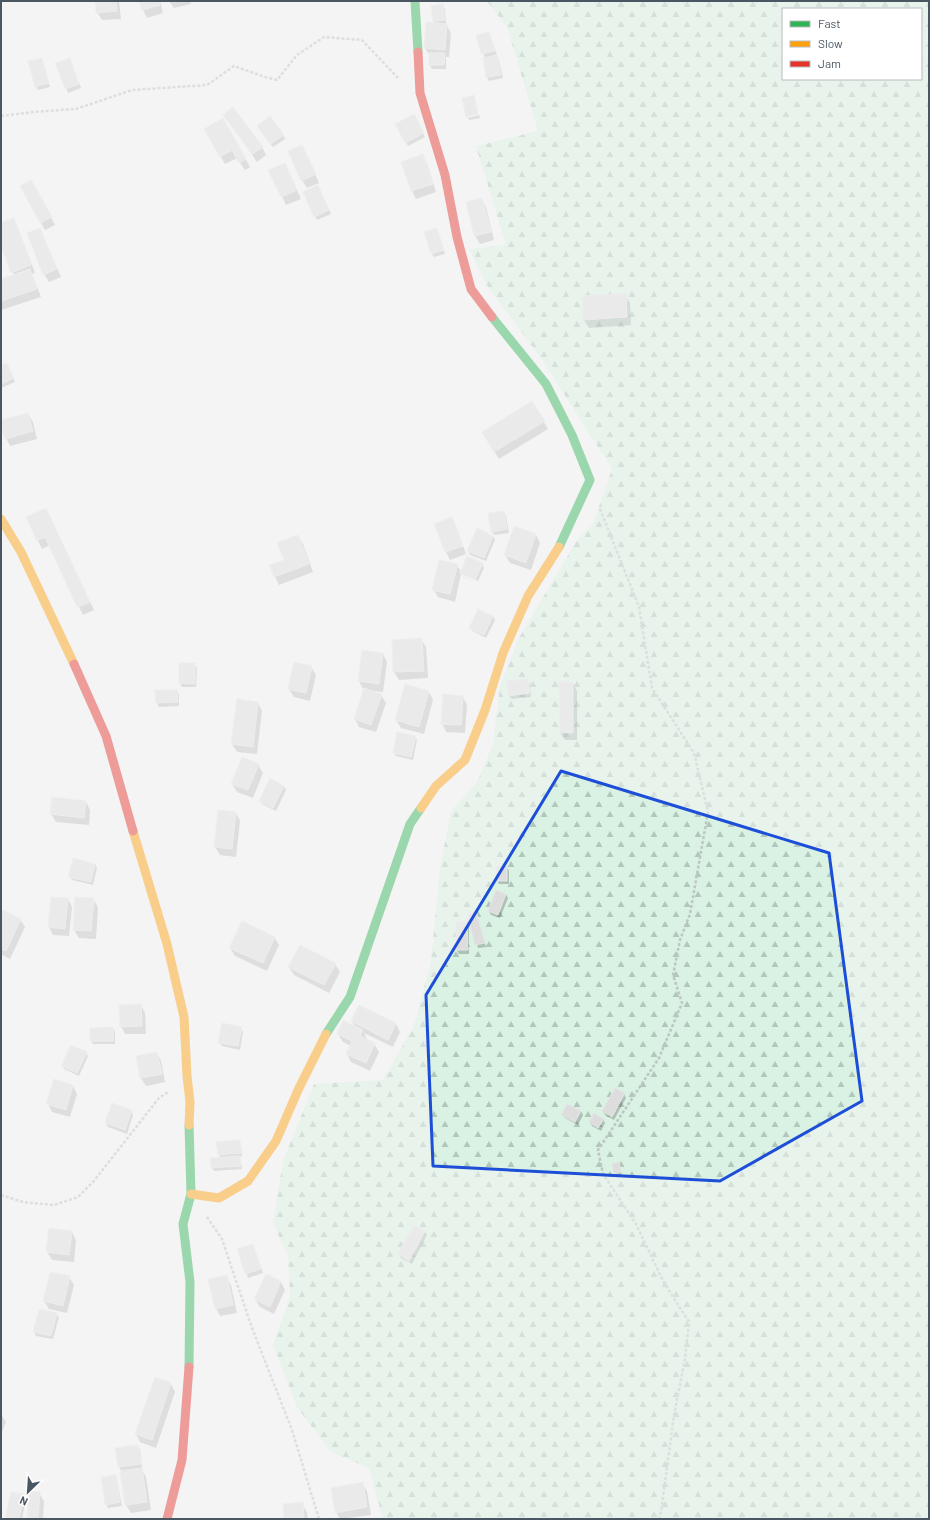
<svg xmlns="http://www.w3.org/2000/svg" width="930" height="1520" font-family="Barlow,sans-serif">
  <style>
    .forest { fill: url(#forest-firs); fill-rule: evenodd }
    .shadow { fill: #0003 }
    .building { fill: #ddddde; stroke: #e5e6e7 }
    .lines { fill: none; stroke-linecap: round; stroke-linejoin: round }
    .path { stroke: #bcc7c4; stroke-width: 2.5; stroke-dasharray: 3 2; stroke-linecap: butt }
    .fast { stroke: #30b455; stroke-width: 9 }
    .slow { stroke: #ff9f0a; stroke-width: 9 }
    .jam { stroke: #e5322d; stroke-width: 9 }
    .marked { fill: none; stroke: #1d4ed8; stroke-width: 3; stroke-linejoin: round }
  </style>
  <defs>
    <pattern id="forest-firs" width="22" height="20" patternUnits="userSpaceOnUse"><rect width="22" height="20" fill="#d9f2e3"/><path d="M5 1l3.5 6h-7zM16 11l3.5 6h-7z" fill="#b2c7bb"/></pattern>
  </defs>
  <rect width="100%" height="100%" fill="#f4f4f4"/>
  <path class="forest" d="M487 1H929V1519H383L369 1468 331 1452 297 1407 273 1345 290 1296 288 1256 273 1223 283 1161 314 1084 383 1080 414 1026 431 961 440 868 451 811 477 782 493 744 500 686 519 638 577 540 593 524 612 469 543 361 488 287 469 249 506 245 476 146 538 131 507 27ZM783 9H921V79H783Z"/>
  <g class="shadow">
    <path d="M96 1H119L121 19 102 20 97 12Z"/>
    <path d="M140 1H160L163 13 147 18 143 10Z"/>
    <path d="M169 1H190L191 4 174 8Z"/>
    <path d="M442 6 445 9 446 24 451 33 449 57H446V69H432L430 65V56L425 48 435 24 434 21Z"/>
    <path d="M489 33 499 60 503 78 489 81 487 77 484 58H485L477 36Z"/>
    <path d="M43 63 50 87 38 90 36 86Z"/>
    <path d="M71 63 81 88 68 93 57 64Z"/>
    <path d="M224 115 262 147 266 155 257 162Z"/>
    <path d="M479 115 480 118 469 120 468 118Z"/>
    <path d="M413 116 425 137 408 146 396 124Z"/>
    <path d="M223 120 250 167 245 170 237 158 225 164 205 129Z"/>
    <path d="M260 130 283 135 285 139 273 147Z"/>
    <path d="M306 154 319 183 307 188 302 180Z"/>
    <path d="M422 156 427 163 436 192 416 199 412 191 402 162Z"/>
    <path d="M285 164 301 199 286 205 270 170Z"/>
    <path d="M31 181 55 225 45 230 21 187Z"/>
    <path d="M320 190 331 214 317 220 304 193Z"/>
    <path d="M482 199 486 207 494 240 480 244 475 236Z"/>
    <path d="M14 220 18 228 35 273 32 274 41 297 1 310V280L14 276 1 243V224Z"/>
    <path d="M40 229 61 277 49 282 44 274Z"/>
    <path d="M438 232 445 254 434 257 432 254Z"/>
    <path d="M625 295 630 303 631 325 589 328 584 320 583 297Z"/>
    <path d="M1 366 9 368 15 382 1 388Z"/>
    <path d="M532 402 548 429 499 459 483 432Z"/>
    <path d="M28 414 33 422 37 439 10 446 6 438 1 421Z"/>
    <path d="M504 512 506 516 509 533 494 535 492 532Z"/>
    <path d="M50 517 94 610 83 615 50 545 42 549 27 518Z"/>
    <path d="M452 518 456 526 466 554 450 560 446 552 435 524Z"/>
    <path d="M536 535 540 543 531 570 510 563 505 555Z"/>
    <path d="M298 536 303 544 313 572 279 585 275 577Z"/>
    <path d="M493 536 495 540 486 561 470 555 468 551Z"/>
    <path d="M482 564 484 568 478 581 462 573V576L477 583 463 577 461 574 455 602 438 597 433 589 457 565 461 572Z"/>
    <path d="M493 616 495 620 486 638 473 631 470 628Z"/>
    <path d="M421 639 426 647 428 678 399 680 394 672Z"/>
    <path d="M363 651 383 654 387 662 383 692 368 690 381 695 386 703 376 732 359 727 355 719 365 689H363L359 681Z"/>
    <path d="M180 664H194L197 668 196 687H182L180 683Z"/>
    <path d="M311 667 316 675 310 701 294 697 289 689Z"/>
    <path d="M528 680 530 684 531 697 511 699 509 695Z"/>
    <path d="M560 683H573L577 691V740H565L560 732Z"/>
    <path d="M406 685 429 692 433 700 424 734 401 728 396 720Z"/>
    <path d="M177 691 179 694V706L159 707 157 703Z"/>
    <path d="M463 697 467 705 465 733 446 732 442 723Z"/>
    <path d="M258 703 262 711 257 754 237 752 232 744Z"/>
    <path d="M415 737 417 740 413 760 396 756 394 753Z"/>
    <path d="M258 765 263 773 253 798 237 792 232 784Z"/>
    <path d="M284 786 286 790 276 811 262 804 260 800Z"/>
    <path d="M86 802 90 810 89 825 56 822 51 814Z"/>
    <path d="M236 813 240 821 236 857 220 855 215 847Z"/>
    <path d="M95 864 97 868 93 885 72 880 70 876Z"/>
    <path d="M507 867 509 871V884H499L497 881Z"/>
    <path d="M506 894 508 898 500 918 491 915 489 911Z"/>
    <path d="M68 899 72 907 69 936 53 935 49 927Z"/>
    <path d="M93 899 98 907 96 939 79 938 74 930Z"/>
    <path d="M476 912 486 947 478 948 468 914Z"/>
    <path d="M1 917 20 919 25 927 10 959 1 954Z"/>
    <path d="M467 922 469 926V954H459L457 950Z"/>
    <path d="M274 937 279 945 267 971 235 956 230 948Z"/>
    <path d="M335 964 340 972 329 993 294 975 289 967Z"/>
    <path d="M141 1005 145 1013 146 1034H125L121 1026Z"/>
    <path d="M359 1006 396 1024 400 1032 393 1047 364 1033 367 1039V1040L374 1044 379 1052 370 1071 351 1062 347 1054 351 1046 343 1042 338 1034 355 1027 352 1021Z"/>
    <path d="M113 1028 115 1032V1044H93L91 1041Z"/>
    <path d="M241 1028 243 1032 240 1050 222 1046 219 1042Z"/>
    <path d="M86 1053 88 1056 79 1076 64 1069 62 1065Z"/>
    <path d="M157 1053 161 1061 165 1082 146 1086 141 1078Z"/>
    <path d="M55 1080 73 1086 77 1094 70 1117 52 1112 48 1104Z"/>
    <path d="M624 1094 626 1098 614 1120 605 1115 603 1111Z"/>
    <path d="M131 1111 133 1115 127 1134 108 1127 106 1123Z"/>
    <path d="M581 1111 583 1115 578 1125 565 1118 563 1115Z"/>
    <path d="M603 1119 605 1123 601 1131 592 1126 590 1122Z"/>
    <path d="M239 1141 241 1145 242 1156 239 1157 241 1160 242 1169 214 1171 212 1168 221 1158 219 1155Z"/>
    <path d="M619 1163 622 1176 617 1177 615 1174Z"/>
    <path d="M414 1226 425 1232 427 1235 412 1264 401 1258 399 1254Z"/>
    <path d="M72 1232 76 1240 74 1262 52 1260 47 1252Z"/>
    <path d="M253 1245 263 1273 248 1278 238 1250Z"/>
    <path d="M266 1275 281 1282 285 1290 274 1314 260 1307 255 1299Z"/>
    <path d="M69 1277 74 1285 67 1313 49 1309 44 1301Z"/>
    <path d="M226 1277 231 1285 237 1313 220 1316 216 1308Z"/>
    <path d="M56 1314 59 1317 53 1339 36 1336 34 1332Z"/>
    <path d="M155 1378 171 1384 175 1392 156 1448 140 1442 136 1434Z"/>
    <path d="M1 1414 6 1422 1 1434Z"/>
    <path d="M138 1446 140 1450 142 1467 141 1468 146 1477 151 1510 131 1513 126 1505 122 1472 119 1467 117 1449Z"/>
    <path d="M115 1476 117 1480 122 1506 108 1508 106 1504Z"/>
    <path d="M362 1483 367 1491 371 1515 340 1519 336 1512Z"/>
    <path d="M39 1493 44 1501 43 1519H28Z"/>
    <path d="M23 1495 26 1499 22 1519H6Z"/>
    <path d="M302 1504 307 1512 308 1519H285Z"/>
  </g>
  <g class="building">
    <path d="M95 1H116L117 11 96 13Z"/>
    <path d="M139 1H158L160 5 142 10Z"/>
    <path d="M443 4 445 20 433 21 431 6Z"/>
    <path d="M426 22 447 24 445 50 424 48Z"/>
    <path d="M489 32 495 51 481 54 476 35Z"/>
    <path d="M429 53H445L444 65H429Z"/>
    <path d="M497 55 501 75 486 77 483 58Z"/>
    <path d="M42 58 49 83 35 87 28 61Z"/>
    <path d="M70 58 79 84 65 89 55 63Z"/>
    <path d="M474 95 478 114 466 117 462 98Z"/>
    <path d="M233 107 263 147 252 154 223 115Z"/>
    <path d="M414 114 424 133 405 143 395 124Z"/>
    <path d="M270 116 284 135 270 144 257 126Z"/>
    <path d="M223 118 246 159 239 163 232 150 220 157 204 129Z"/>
    <path d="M302 145 316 174 301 181 288 151Z"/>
    <path d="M423 154 433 184 411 191 401 162Z"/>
    <path d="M285 163 297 190 281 197 268 170Z"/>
    <path d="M31 180 52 217 40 223 20 186Z"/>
    <path d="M318 185 329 210 314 217 303 192Z"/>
    <path d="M482 198 491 232 474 236 466 202Z"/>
    <path d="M14 218 31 265 11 273 1 246V223Z"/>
    <path d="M40 228 57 269 43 275 27 233Z"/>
    <path d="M437 228 444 250 431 254 424 232Z"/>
    <path d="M30 269 37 289 1 301V279Z"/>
    <path d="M626 293 627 317 583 320 582 296Z"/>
    <path d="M7 363 14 378 1 384V365Z"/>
    <path d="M532 401 545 421 494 452 482 432Z"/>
    <path d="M28 413 33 431 5 439 1 426V420Z"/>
    <path d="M46 508 90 602 77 607 45 537 37 541 26 517Z"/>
    <path d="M504 511 507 529 491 532 488 513Z"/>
    <path d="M452 517 463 546 445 552 434 524Z"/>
    <path d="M514 526 536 534 526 563 504 555Z"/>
    <path d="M477 528 493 536 484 558 467 551Z"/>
    <path d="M298 535 309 564 274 577 269 565 284 560 277 543Z"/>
    <path d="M467 556 483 563 475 580 460 573Z"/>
    <path d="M439 560 458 564 450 594 432 590Z"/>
    <path d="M478 609 493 616 484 635 469 628Z"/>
    <path d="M422 638 424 671 393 672 392 640Z"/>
    <path d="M362 650 383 653 379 684 358 681Z"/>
    <path d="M294 662 312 666 306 693 288 689Z"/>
    <path d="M179 663H195V684L179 683Z"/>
    <path d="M528 679 530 693 508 696 507 681Z"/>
    <path d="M559 682H573V733L560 732Z"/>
    <path d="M405 684 429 691 419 727 395 720Z"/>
    <path d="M364 688 382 694 371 725 354 719Z"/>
    <path d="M155 690H177L178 702 156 703Z"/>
    <path d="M443 694 463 696 461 725 441 724Z"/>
    <path d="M237 699 258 702 253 747 231 744Z"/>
    <path d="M397 732 416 736 411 757 393 753Z"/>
    <path d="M242 757 259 764 248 790 231 784Z"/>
    <path d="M270 778 284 786 273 808 259 801Z"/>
    <path d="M52 797 86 801 84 818 50 814Z"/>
    <path d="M218 810 236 812 232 849 214 847Z"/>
    <path d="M73 858 95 864 91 882 68 877Z"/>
    <rect x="496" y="866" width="11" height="15"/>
    <path d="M496 890 506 894 498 915 488 911Z"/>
    <path d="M51 897 68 898 65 929 48 927Z"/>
    <path d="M75 897 94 898 91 931 73 930Z"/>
    <path d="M3 910 21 919 6 951 1 949V914Z"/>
    <path d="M476 911 485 943 475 945 467 914Z"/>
    <path d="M242 921 275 937 263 963 229 948Z"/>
    <path d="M467 921 468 950H456V922Z"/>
    <path d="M300 945 336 963 324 985 288 967Z"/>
    <path d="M141 1004 142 1026 120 1027 119 1005Z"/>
    <path d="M359 1005 396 1023 388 1040 351 1021Z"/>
    <path d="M343 1020 363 1030 360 1036 375 1043 366 1063 346 1054 352 1041 337 1034Z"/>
    <path d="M222 1023 242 1027 238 1046 218 1043Z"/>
    <path d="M113 1027V1041H90V1028Z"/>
    <path d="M71 1045 87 1052 77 1073 61 1066Z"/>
    <path d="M157 1052 162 1074 140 1078 136 1056Z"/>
    <path d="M54 1079 73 1085 66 1110 46 1104Z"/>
    <path d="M615 1088 625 1093 612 1117 602 1111Z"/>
    <path d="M112 1103 132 1110 125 1130 105 1123Z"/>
    <path d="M567 1104 581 1111 575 1122 561 1115Z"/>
    <path d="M594 1113 604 1119 598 1128 589 1122Z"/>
    <path d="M240 1140 241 1153 218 1155 216 1142Z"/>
    <path d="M240 1156 241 1166 211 1168 210 1158Z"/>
    <path d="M619 1162 621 1172 614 1174 612 1164Z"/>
    <path d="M414 1225 425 1231 409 1261 398 1254Z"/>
    <path d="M49 1228 72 1231 69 1255 46 1252Z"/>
    <path d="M253 1244 261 1269 245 1274 237 1249Z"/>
    <path d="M50 1272 70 1276 63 1306 43 1301Z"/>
    <path d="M266 1274 281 1281 270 1307 254 1299Z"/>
    <path d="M227 1275 233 1305 215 1309 208 1279Z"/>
    <path d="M39 1309 57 1313 51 1336 33 1332Z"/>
    <path d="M155 1377 171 1383 152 1440 135 1434Z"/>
    <path d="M138 1445 141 1464 118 1467 115 1448Z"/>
    <path d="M142 1468 147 1502 125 1505 120 1471Z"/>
    <path d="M116 1475 120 1502 105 1505 101 1477Z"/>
    <path d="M363 1482 367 1507 335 1513 331 1488Z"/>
    <path d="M29 1491 40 1492 38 1519H27Z"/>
    <path d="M11 1492 24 1494 19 1519H5Z"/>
    <path d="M303 1502 304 1519H284L283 1504Z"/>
  </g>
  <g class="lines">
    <g class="path">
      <path d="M1 116 33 112 76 109 132 90 207 85 234 66 265 77 277 80 297 55 324 37 362 40 398 78"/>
      <path d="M600 509 639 607 652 688 694 753 708 812 690 914 680 940 673 975 682 1003 659 1058 598 1150 603 1174 636 1224 663 1281 689 1322 685 1359 674 1415 661 1512 659 1519"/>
      <path d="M1 1195 23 1202 54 1205 78 1197 93 1182 159 1098 168 1092"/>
      <path d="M207 1217 222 1239 252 1328 292 1430 319 1519"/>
    </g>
    <g class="fast">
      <path d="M415 1 418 52"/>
      <path d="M492 317 546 384 572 435 590 480 559 547"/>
      <path d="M326 1034 350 997 410 824 421 808"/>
      <path d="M189 1367 190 1282 183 1224 191 1194 189 1125"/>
    </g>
    <g class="slow">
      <path d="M1 519 21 552 74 664"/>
      <path d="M421 808 436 786 465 760 485 710 503 653 528 596 559 547"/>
      <path d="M133 831 167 944 184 1017 187 1076 190 1102 189 1125"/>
      <path d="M191 1194 219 1198 248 1181 276 1141 299 1088 326 1034"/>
    </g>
    <g class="jam">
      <path d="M418 52 420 93 445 175 457 237 471 289 492 317"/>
      <path d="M74 664 106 736 133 831"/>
      <path d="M167 1519 182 1460 189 1367"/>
    </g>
  </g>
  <path d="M0 0H930V1520H0ZM561 771 829 853 862 1101 720 1181 433 1166 426 995Z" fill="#f4f4f4" fill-opacity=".55" fill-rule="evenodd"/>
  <path class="marked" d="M561 771 829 853 862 1101 720 1181 433 1166 426 995Z"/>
  <rect width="930" height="1520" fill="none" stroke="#4a5661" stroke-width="4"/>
  <rect x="782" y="8" width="140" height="72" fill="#ffffff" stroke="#b7bbc0"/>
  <rect x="790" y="21" width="20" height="6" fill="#30b455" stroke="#b7bbc0"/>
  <text x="818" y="28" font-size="12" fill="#4a5661">Fast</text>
  <rect x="790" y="41" width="20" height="6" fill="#ff9f0a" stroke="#b7bbc0"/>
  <text x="818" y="48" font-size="12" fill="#4a5661">Slow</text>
  <rect x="790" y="61" width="20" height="6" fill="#e5322d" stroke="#b7bbc0"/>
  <text x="818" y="68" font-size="12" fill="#4a5661">Jam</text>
  <g transform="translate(28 1492) rotate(205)" stroke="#ffffff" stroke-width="3" paint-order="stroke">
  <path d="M0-3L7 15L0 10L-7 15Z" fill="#4a5661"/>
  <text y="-6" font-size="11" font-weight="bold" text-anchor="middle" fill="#4a5661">N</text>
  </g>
</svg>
